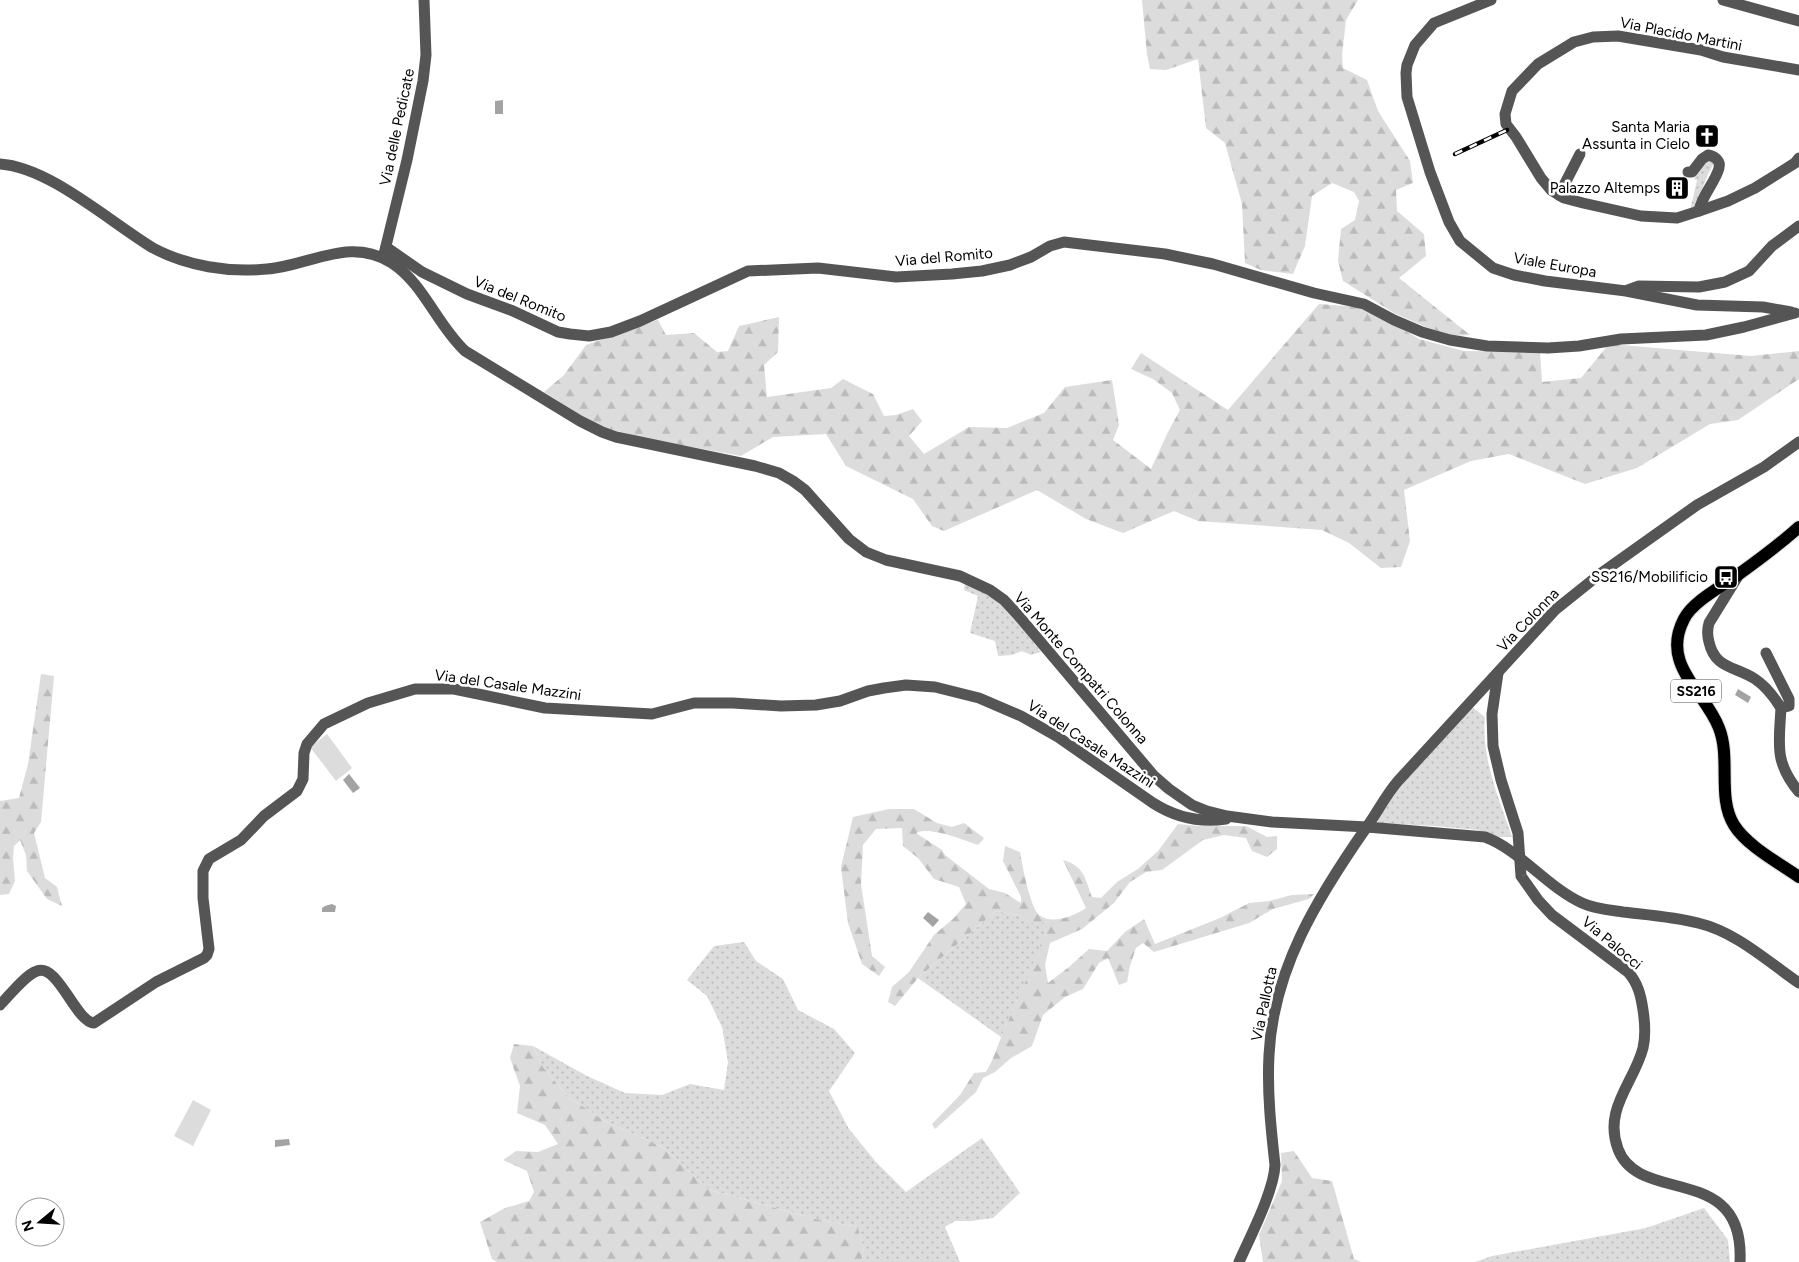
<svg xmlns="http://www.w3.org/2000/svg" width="1799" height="1262" font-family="Figtree,sans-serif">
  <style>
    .grass { fill: url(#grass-dots) }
    .forest { fill: url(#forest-firs) }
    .pitch { fill: #dcdcdc }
    .water { fill: #a3a3a3 }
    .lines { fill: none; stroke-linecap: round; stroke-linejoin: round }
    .major-casing { stroke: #dbdbdb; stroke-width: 14 }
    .minor { stroke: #555; stroke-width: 11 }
    .major { stroke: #000; stroke-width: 12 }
    .rail-casing { stroke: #000; stroke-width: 4.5 }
    .rail { stroke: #fff; stroke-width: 2.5; stroke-dasharray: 8; stroke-linecap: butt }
    .labels { text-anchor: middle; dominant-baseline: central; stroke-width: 5; stroke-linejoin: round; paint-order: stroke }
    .shield { fill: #fff; stroke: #4c4c4c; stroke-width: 1 }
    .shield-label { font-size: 14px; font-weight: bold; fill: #000 }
    .street-label { font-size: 15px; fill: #000; stroke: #fff }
    .poi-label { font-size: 15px; fill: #000; stroke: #fff; text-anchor: end }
  </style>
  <defs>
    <pattern id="grass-dots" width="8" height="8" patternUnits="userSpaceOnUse" patternTransform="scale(1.25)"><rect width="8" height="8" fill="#dcdcdc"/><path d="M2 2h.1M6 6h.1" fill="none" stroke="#bbb" stroke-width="1.8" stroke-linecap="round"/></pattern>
    <pattern id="forest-firs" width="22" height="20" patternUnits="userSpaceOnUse" patternTransform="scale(1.25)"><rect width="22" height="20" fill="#dcdcdc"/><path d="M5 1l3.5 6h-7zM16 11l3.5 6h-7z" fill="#bbb"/></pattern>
  </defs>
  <rect width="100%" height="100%" fill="#fff"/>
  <g class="grass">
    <path d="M1706 159 1714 163 1708 174 1695 208 1690 211 1697 180 1694 179 1698 167Z"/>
    <path d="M965 583C972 587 980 590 987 594 1009 607 1025 632 1041 652L1031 655 1022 651 1012 655 998 656 995 641 970 633 978 596 964 590Z"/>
    <path d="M1471 706 1485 717C1481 759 1499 798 1512 837H1497L1477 830 1435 826 1378 823V818L1385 803Z"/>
    <path d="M996 911 1017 915 1039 925 1043 922 1047 923V927L1033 967 1001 1037 918 978Z"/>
    <path d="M744 942 756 961 783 979 798 1010 834 1029 855 1053 829 1091 849 1129 876 1162 906 1192 982 1138 1020 1193 993 1218 971 1221H955L945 1227 960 1262H861L864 1251 858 1227 816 1219 710 1190 664 1148 605 1121 567 1096 543 1067 533 1046 587 1076 625 1093 662 1095 690 1084 724 1090 728 1062 722 1027 707 996 687 980 714 946Z"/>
    <path d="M1704 1208 1728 1240 1730 1262H1475L1492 1256 1646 1228Z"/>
  </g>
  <g class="forest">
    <path d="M1142 0H1358L1346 20 1342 55 1343 68 1367 80 1378 111 1410 161 1413 183 1396 190 1397 211 1424 234 1426 256 1399 278 1470 335 1454 336 1426 327 1394 313 1343 281 1338 261 1341 229 1355 220 1359 201 1354 192 1332 183 1312 196 1305 246 1293 274 1261 270 1245 263 1242 204 1225 143 1206 128 1198 59 1166 70 1150 69 1147 54Z"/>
    <path d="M1319 304 1358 307 1378 314 1419 339 1464 351 1540 352 1542 382 1581 378 1609 344 1751 356 1799 351V379L1738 420 1710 424 1637 468 1585 484 1509 454 1471 461 1404 490 1410 541 1401 567 1381 568 1349 543 1322 530 1198 521 1174 511 1123 533 1086 519 1037 490 944 531 932 526 913 499 846 466 826 434 773 437 741 456 643 438 596 425 544 392 564 375 586 345 658 320 666 335 694 333 717 352 728 351 739 326 779 317 778 352 764 365 767 397 831 388 843 379 873 394 884 416 896 415 913 409 922 421 909 436 924 454 969 427 1007 428 1044 413 1065 387 1112 380 1119 425 1113 440 1151 469 1167 434 1180 410 1172 393 1153 379 1131 369 1141 353 1228 410Z"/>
    <path d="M41 674 54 676 41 822 34 833 45 878 57 887 62 906 47 899 27 871 26 855 20 840 14 846 13 858 15 881 9 894 0 895V801L19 798 28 764Z"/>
    <path d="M889 809H914L937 823 952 827 964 823 984 838 978 845C963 840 929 826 916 833L942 850 945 855 989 889 1005 893 1021 903V897L1003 861 1005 846 1020 852C1022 864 1030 907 1039 915 1051 925 1075 916 1086 908L1063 860C1084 866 1085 878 1092 897L1101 898 1117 882 1138 869 1158 851 1178 824 1198 826H1246L1267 837 1277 836V849L1267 857 1252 851 1246 838 1224 835 1203 840 1162 870 1146 872 1130 882 1114 903 1082 929 1050 943 1045 965 1048 983 1069 967 1089 949 1107 951 1125 932 1144 919 1155 944 1220 918 1249 903 1269 901 1292 895 1314 894 1309 899 1273 909 1249 923 1154 952 1143 943 1136 948 1130 966 1127 982 1119 985 1108 958 1099 963 1083 989 1065 997 1043 1015 1032 1046 1011 1058 995 1072 983 1078 976 1092 935 1129 932 1124 960 1095 974 1073 986 1072C994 1059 998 1044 1004 1030 1020 996 1034 962 1047 927V923L1043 922 1039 926 1017 915 996 911 918 978 895 1006 888 1002 892 987 909 972 934 935 953 919 966 904 959 887 934 879 918 858 903 846 902 828 876 829 863 845 861 884 872 956 885 967 879 976 862 964 848 923 841 867 853 817Z"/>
    <path d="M514 1044 533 1046 543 1067 567 1096 605 1121 664 1148 710 1190 816 1219 858 1227 864 1251 861 1262H497L492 1259 480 1222 505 1208 529 1201 534 1192 527 1171 503 1160 516 1151 538 1152 558 1144 545 1125 517 1113 520 1086 510 1058Z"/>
    <path d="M1294 1151 1312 1178 1332 1181 1354 1259 1361 1262H1263L1259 1235 1282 1181 1281 1153Z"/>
  </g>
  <g class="pitch">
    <path d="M327 734 352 768 336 781 310 747Z"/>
    <path d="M193 1100 211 1110 193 1146 174 1136Z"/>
  </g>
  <g class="water">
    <path d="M503 100V114H495V101Z"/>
    <path d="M1738 689 1751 697 1748 703 1735 695Z"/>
    <path d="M349 774 360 788 353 793 343 780Z"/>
    <path d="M332 904 336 906 335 912H322V908L325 906Z"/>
    <path d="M928 912 939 920 933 927 923 918Z"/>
    <path d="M289 1139 290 1145 275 1147V1140Z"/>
  </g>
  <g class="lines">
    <defs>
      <path id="major" d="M1799 527C1780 544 1760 559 1739 574 1723 586 1693 601 1684 619 1660 665 1705 691 1719 728 1731 758 1717 798 1734 825 1747 846 1779 863 1799 877"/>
    </defs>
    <use href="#major" class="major-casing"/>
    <g class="minor">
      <path d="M1491 0 1434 23 1415 45 1407 65 1406 73 1407 97 1430 172 1449 222 1460 241 1493 268 1514 275 1545 281 1626 291 1697 305 1763 307 1791 312"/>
      <path d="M1723 0 1799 21"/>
      <path d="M1799 70 1723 57 1701 50 1618 36 1593 37 1574 42 1538 64 1512 91 1505 114 1506 124 1516 137 1541 178 1551 190 1564 198 1583 203 1641 216 1677 218 1699 211 1728 201 1755 188 1795 163 1799 158"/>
      <path d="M0 164C49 167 110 222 153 248 187 266 229 273 267 269 312 265 350 236 392 263 424 284 437 325 465 351L580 421 602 432 616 437 755 466 779 473 793 481 805 490 849 539 866 552 886 560 960 576 990 590 1004 600 1017 614 1154 776 1169 789 1192 805 1207 811 1227 816 1272 822 1367 827 1485 837C1520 850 1547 887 1582 903 1595 909 1609 910 1623 912 1648 915 1674 917 1698 923 1736 932 1767 961 1799 983"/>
      <path d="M1688 172H1692L1702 159 1708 155C1714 156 1721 160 1719 168 1715 183 1702 195 1699 211"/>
      <path d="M1559 195 1580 154"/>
      <path d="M386 247 422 272 467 294 513 311 558 332 570 334 589 336 611 332 640 321 748 271 818 268 896 277 952 274 982 271 1010 265 1031 257 1050 246 1064 242 1165 254 1213 264 1314 293 1364 304 1394 320 1422 332 1450 340 1487 346 1548 348 1579 346 1621 339 1706 335 1744 327 1795 313"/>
      <path d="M384 254 407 160 423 81 426 55 424 0"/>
      <path d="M1628 290 1639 286 1699 287 1725 282 1749 271 1772 246 1799 226"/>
      <path d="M1738 576 1709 623C1707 630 1707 635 1709 642 1715 669 1735 666 1755 679 1766 686 1774 697 1781 708 1779 744 1774 762 1799 792"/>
      <path d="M1766 653 1789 699V706L1781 708"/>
      <path d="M1498 673 1492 714 1493 746 1501 780 1518 833 1521 876 1538 900 1552 915 1628 972C1638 983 1641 996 1643 1010 1645 1023 1646 1035 1643 1048 1634 1083 1603 1109 1618 1149 1639 1206 1745 1161 1740 1262"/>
      <path d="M0 1005C9 996 25 975 37 971 58 963 75 1021 94 1023L156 982 204 958 207 955 209 949 203 898V871L209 859 241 840 264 816 297 791 303 779 304 753 307 744 324 724 368 703 415 689H454L545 708 652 714 694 703H733L781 706 816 705 840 701 868 691 884 688 906 685 935 687 979 698 1021 716 1058 737 1153 803C1175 817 1200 823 1226 819"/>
      <path d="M1239 1262C1250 1237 1274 1191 1275 1165 1271 1129 1267 1092 1269 1055 1273 969 1318 897 1366 828 1377 813 1385 796 1398 781L1555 610 1600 574 1697 505 1764 467 1799 442"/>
    </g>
    <use href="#major" class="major"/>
    <defs>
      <path id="rail" d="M1455 154 1507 130"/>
    </defs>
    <use href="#rail" class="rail-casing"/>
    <use href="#rail" class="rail"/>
  </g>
  <defs>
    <symbol id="church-square" viewBox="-11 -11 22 22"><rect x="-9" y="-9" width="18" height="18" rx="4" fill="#000" stroke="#fff"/><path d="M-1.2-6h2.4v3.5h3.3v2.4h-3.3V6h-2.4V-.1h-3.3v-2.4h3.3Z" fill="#fff"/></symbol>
    <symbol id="building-square" viewBox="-11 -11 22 22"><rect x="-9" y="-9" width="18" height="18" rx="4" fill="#000" stroke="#fff"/><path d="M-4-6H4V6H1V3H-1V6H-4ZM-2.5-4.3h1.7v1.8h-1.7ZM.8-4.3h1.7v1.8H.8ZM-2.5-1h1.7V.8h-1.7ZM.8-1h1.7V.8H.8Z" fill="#fff"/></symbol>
    <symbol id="bus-square" viewBox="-11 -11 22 22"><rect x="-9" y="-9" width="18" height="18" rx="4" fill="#000" stroke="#fff"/><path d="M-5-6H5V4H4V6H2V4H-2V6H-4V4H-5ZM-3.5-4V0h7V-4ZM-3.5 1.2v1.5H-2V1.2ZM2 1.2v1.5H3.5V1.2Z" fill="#fff"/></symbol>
  </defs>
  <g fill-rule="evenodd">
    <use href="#church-square" x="1693" y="122" width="28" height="28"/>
    <use href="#building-square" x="1663" y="174" width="28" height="28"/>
    <use href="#bus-square" x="1712" y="563" width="28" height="28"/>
  </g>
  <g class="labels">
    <rect class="shield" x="1671" y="679.5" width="50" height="23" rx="4"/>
    <g class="shield-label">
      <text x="1696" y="691">SS216</text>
    </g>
    <g class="street-label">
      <text transform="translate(1681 34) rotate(11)">Via Placido Martini</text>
      <text transform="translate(397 127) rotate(-78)">Via delle Pedicate</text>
      <text transform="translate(944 257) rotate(-5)">Via del Romito</text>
      <text transform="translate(1555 265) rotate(10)">Viale Europa</text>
      <text transform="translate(520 299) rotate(22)">Via del Romito</text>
      <text transform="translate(1528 620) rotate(-46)">Via Colonna</text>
      <text transform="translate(1081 668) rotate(49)">Via Monte Compatri Colonna</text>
      <text transform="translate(508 685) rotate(8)">Via del Casale Mazzini</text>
      <text transform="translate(1091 744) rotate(33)">Via del Casale Mazzini</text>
      <text transform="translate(1612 943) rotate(40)">Via Palocci</text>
      <text transform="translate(1264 1004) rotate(-78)">Via Pallotta</text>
    </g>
    <g class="poi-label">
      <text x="1690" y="127">Santa Maria<tspan x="1690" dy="17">Assunta in Cielo</tspan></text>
      <text x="1660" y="188">Palazzo Altemps</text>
      <text x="1708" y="577">SS216/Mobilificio</text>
    </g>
  </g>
  <g transform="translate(40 1222) rotate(252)"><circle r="24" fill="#ffffff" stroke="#999999"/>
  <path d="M0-4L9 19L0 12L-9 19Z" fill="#000000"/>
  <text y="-8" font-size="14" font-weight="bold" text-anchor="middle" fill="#000000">N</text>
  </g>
</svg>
